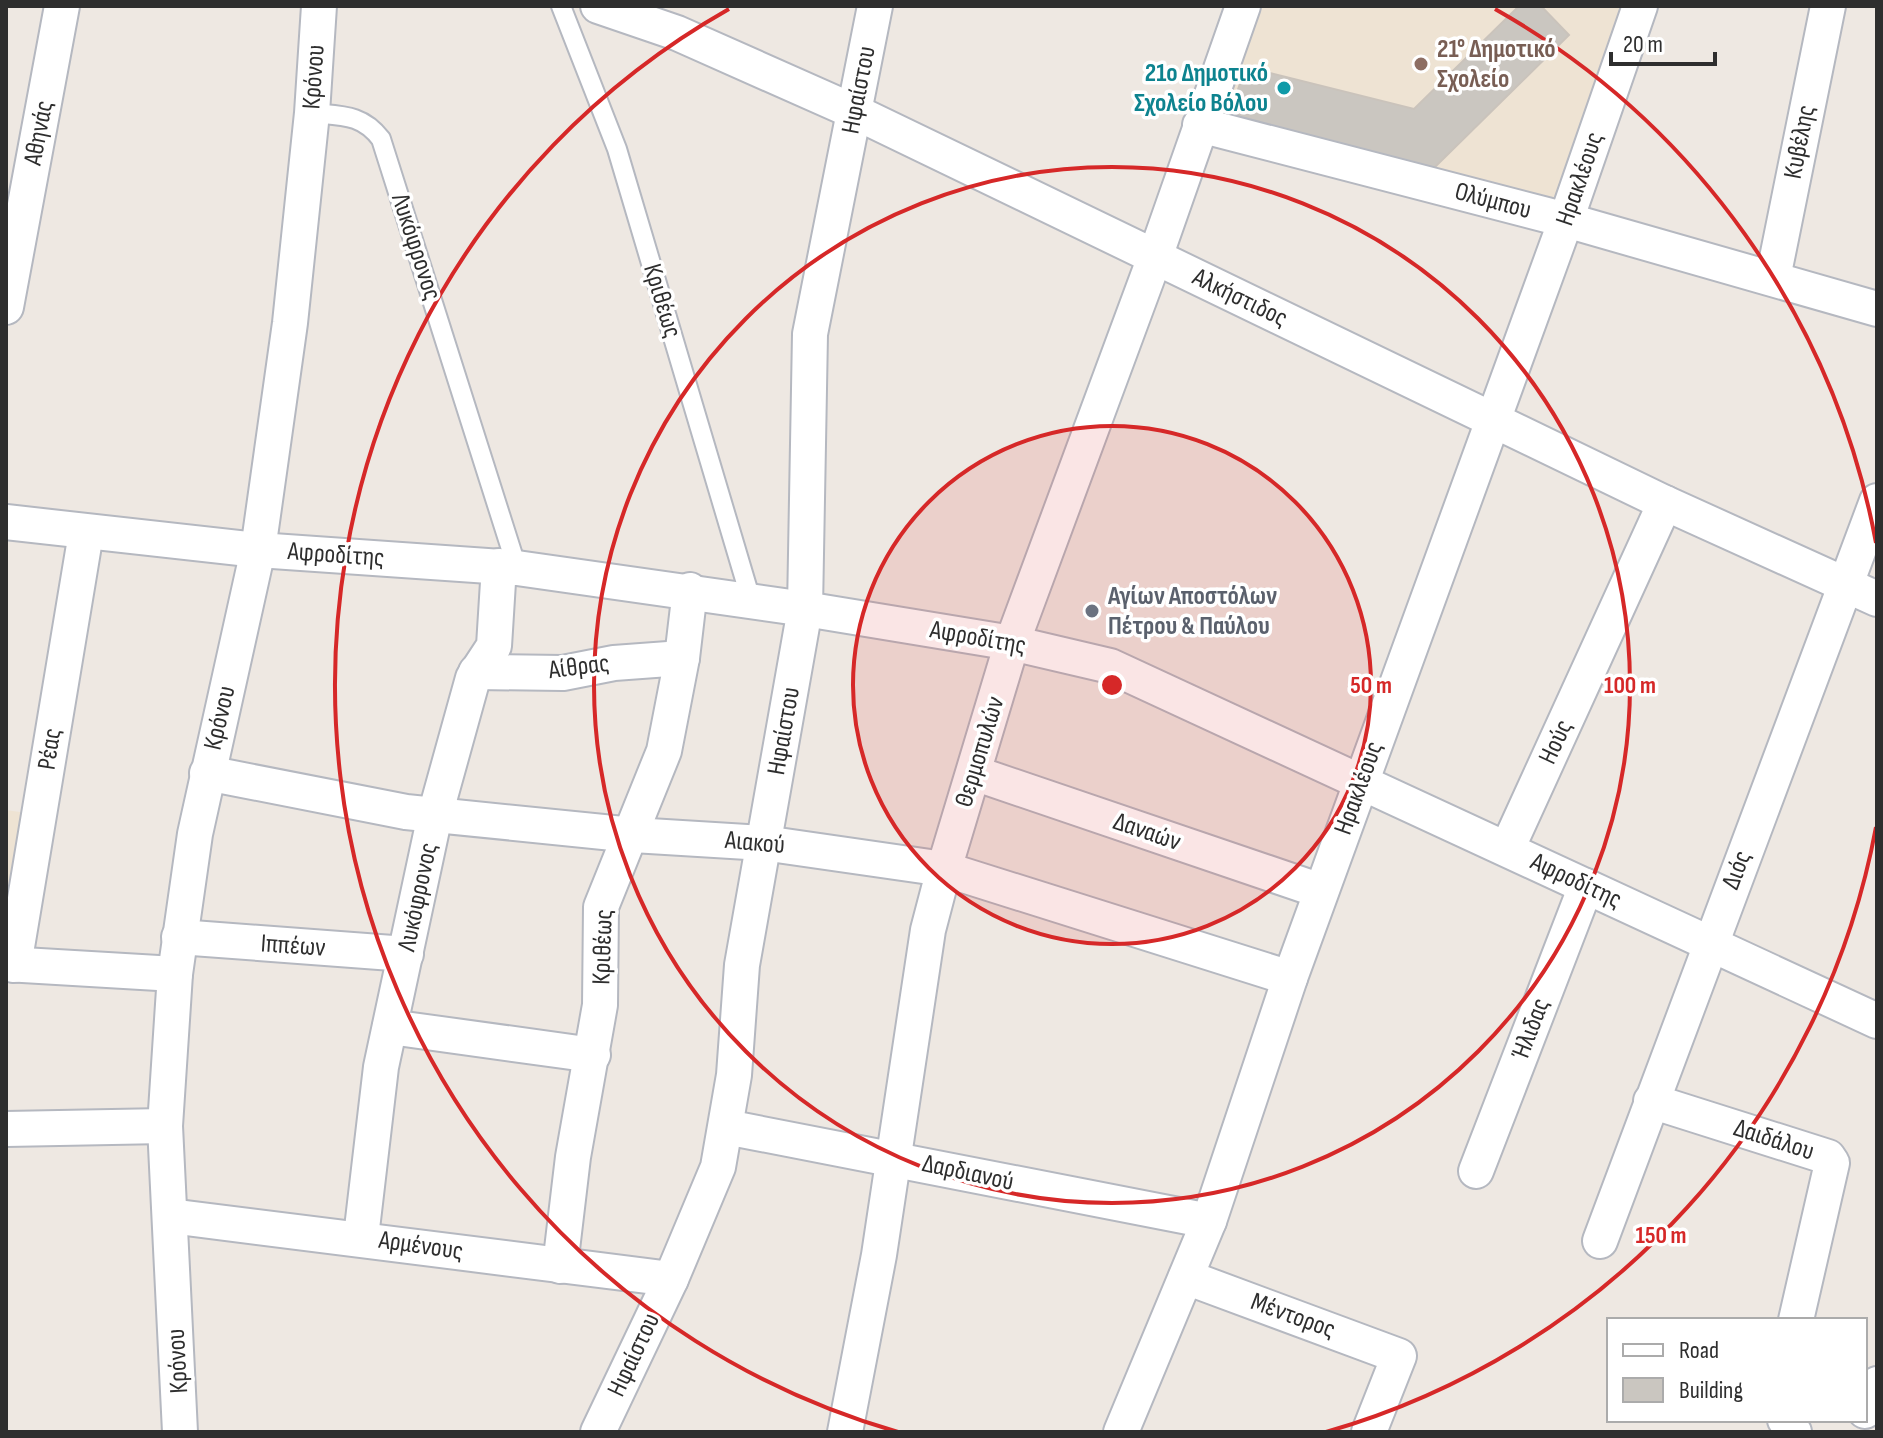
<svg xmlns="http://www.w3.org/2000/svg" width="1883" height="1438" font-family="'Sofia Sans Condensed',sans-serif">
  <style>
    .education { fill: #eee3d3 }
    .building { fill: #cac6c0; stroke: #cac3bb; stroke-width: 2 }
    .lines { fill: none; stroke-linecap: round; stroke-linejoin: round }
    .service-casing { stroke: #b5b8c0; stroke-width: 22 }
    .minor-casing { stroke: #b5b8c0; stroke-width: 38 }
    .service { stroke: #fff; stroke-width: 18 }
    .minor { stroke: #fff; stroke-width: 34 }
    .ring { fill: none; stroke: #d62828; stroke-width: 4 }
    .education-dot { fill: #8d6e63; stroke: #fff; stroke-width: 3 }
    .culture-dot { fill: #0f9aa8; stroke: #fff; stroke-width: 3 }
    .worship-dot { fill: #6b7280; stroke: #fff; stroke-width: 3 }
    .labels { text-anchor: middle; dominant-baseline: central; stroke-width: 7; stroke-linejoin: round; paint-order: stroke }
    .education-label { font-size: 26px; font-weight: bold; fill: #785e54; stroke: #fff; text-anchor: start }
    .culture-label { font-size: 26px; font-weight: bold; fill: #0d838f; stroke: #fff; text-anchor: end }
    .street-label { font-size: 26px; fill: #2e2e2e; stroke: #fff }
    .worship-label { font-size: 26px; font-weight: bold; fill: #5b616d; stroke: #fff; text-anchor: start }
    .centre { fill: #d62828; stroke: #fff; stroke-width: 4 }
    .ring-label { font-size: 24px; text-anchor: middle; font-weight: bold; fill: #d62828; stroke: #fff; stroke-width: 7; stroke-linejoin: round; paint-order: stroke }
  </style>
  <rect width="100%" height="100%" fill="#eee8e2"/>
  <g class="education">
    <path d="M1259 6H1624L1553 204 1220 121Z"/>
    <path d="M6 810 27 813 6 940Z"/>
  </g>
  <path class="building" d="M1519 6H1541L1569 35 1429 173 1226 123 1246 67 1414 109Z"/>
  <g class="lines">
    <defs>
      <g id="service">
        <path d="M561 6 617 149 751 600"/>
        <path d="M312 113C342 116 362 114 381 139L517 568"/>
      </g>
      <g id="minor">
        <path d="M598 6 677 33 855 112 1665 503 1877 599"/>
        <path d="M1200 125 1566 220 1877 309"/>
        <path d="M1773 278 1828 6"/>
        <path d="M6 307 62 6"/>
        <path d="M6 522 258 550 517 568 805 609 1012 643 1110 666 1877 1021"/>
        <path d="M476 672 563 673 614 663 682 658"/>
        <path d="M207 773 406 812 633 835 764 843 944 869 1290 978"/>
        <path d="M974 773 1321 891"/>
        <path d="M1507 849 1665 503"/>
        <path d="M179 937 406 954"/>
        <path d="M6 964 175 974"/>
        <path d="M14 965 86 533"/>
        <path d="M390 1027 593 1055"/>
        <path d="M1651 1101 1828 1157 1832 1163 1796 1320"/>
        <path d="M726 1127 1209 1221"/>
        <path d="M6 1129 165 1126"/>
        <path d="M1476 1171 1586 886"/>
        <path d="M170 1216 671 1279"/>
        <path d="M361 1237 381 1067 435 815 473 678 494 646 499 566"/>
        <path d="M1600 1241 1877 501"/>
        <path d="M560 1266 573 1157 600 1005 601 907 664 751 682 658 690 590"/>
        <path d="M1186 1277 1399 1356 1369 1432"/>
        <path d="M1865 1411 1877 1384"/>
        <path d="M1785 1420 1794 1432"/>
        <path d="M180 1432 165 1126 175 974 195 834 258 550 290 323 312 113 319 6"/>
        <path d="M598 1432 671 1279 718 1167 734 1075 742 965 805 609 810 334 875 6"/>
        <path d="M845 1432 879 1255 928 930 944 869 1012 643 1155 257 1243 6"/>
        <path d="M1121 1432 1209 1221 1290 978 1566 220 1640 6"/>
      </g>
    </defs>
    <use href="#service" class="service-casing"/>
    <use href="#minor" class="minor-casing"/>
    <use href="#service" class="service"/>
    <use href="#minor" class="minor"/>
  </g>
  <circle cx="1112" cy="685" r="259" fill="#d62828" fill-opacity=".12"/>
  <g class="ring">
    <circle cx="1112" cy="685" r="259"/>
    <circle cx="1112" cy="685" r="518"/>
    <path d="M1876 827A777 777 0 0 1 1326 1432M898 1432A777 777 0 0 1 729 9M1495 9A777 777 0 0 1 1876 543"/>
  </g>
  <circle class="education-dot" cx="1421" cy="64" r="8"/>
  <circle class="culture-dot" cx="1284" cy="88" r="8"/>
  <circle class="worship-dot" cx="1092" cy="611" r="8"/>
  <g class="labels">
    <g class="education-label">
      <text x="1437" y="49">21° Δημοτικό<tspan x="1437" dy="30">Σχολείο</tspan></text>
    </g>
    <g class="culture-label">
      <text x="1268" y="73">21ο Δημοτικό<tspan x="1268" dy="30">Σχολείο Βόλου</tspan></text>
    </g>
    <g class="street-label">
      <text transform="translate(314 77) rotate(-86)">Κρόνου</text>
      <text transform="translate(859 90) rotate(-79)">Ηφαίστου</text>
      <text transform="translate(39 133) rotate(-79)">Αθηνάς</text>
      <text transform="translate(1800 142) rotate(-79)">Κυβέλης</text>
      <text transform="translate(1580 179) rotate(-71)">Ηρακλέους</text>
      <text transform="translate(1493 201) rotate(15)">Ολύμπου</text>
      <text transform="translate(416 247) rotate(72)">Λυκόφρoνος</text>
      <text transform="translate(1240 298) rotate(26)">Αλκήστιδος</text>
      <text transform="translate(662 301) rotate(73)">Κριθέως</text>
      <text transform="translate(336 555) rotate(4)">Αφροδίτης</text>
      <text transform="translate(978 638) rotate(10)">Αφροδίτης</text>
      <text transform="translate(579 667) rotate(-7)">Αίθρας</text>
      <text transform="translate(220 718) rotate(-77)">Κρόνου</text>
      <text transform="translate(784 731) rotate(-80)">Ηφαίστου</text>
      <text transform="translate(1556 742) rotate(-65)">Ηούς</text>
      <text transform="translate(50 749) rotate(-81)">Ρέας</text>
      <text transform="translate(980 752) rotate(-73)">Θερμοπυλών</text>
      <text transform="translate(1359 788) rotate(-70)">Ηρακλέους</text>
      <text transform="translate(1147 832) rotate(19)">Δαναών</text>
      <text transform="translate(755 843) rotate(5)">Αιακού</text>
      <text transform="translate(1737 870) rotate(-69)">Διός</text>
      <text transform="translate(1576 881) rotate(25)">Αφροδίτης</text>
      <text transform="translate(418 897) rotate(-78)">Λυκόφρoνος</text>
      <text transform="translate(293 946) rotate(4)">Ιππέων</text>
      <text transform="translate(603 947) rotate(-88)">Κριθέως</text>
      <text transform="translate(1531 1029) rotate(-69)">Ήλιδας</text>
      <text transform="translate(1774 1140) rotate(18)">Δαιδάλου</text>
      <text transform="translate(968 1173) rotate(12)">Δαρδιανού</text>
      <text transform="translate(421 1246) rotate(8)">Αρμένους</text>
      <text transform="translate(1293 1316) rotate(20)">Μέντορος</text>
      <text transform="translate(634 1355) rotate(-65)">Ηφαίστου</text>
      <text transform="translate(178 1361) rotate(-93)">Κρόνου</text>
    </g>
    <g class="worship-label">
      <text x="1108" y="596">Αγίων Αποστόλων<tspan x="1108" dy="30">Πέτρου &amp; Παύλου</tspan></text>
    </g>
  </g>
  <circle cx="1112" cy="685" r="12" class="centre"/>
  <g class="ring-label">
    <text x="1371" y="693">50 m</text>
    <text x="1630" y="693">100 m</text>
    <text x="1661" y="1243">150 m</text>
  </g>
  <rect width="1883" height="1438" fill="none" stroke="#2e2e2e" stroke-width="16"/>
  <rect x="1607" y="1318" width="260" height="104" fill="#ffffff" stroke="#ababab" stroke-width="2"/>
  <rect x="1623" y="1344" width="40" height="12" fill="#ffffff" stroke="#ababab" stroke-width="2"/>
  <text x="1679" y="1358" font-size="24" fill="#2e2e2e">Road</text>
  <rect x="1623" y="1378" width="40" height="24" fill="#cac6c0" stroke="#ababab" stroke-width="2"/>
  <text x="1679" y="1398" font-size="24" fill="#2e2e2e">Building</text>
  <path d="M1611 52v12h104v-12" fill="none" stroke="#2e2e2e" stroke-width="4"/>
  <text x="1623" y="52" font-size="24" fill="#2e2e2e" stroke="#ffffff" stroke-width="6" paint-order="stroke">20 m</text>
</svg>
